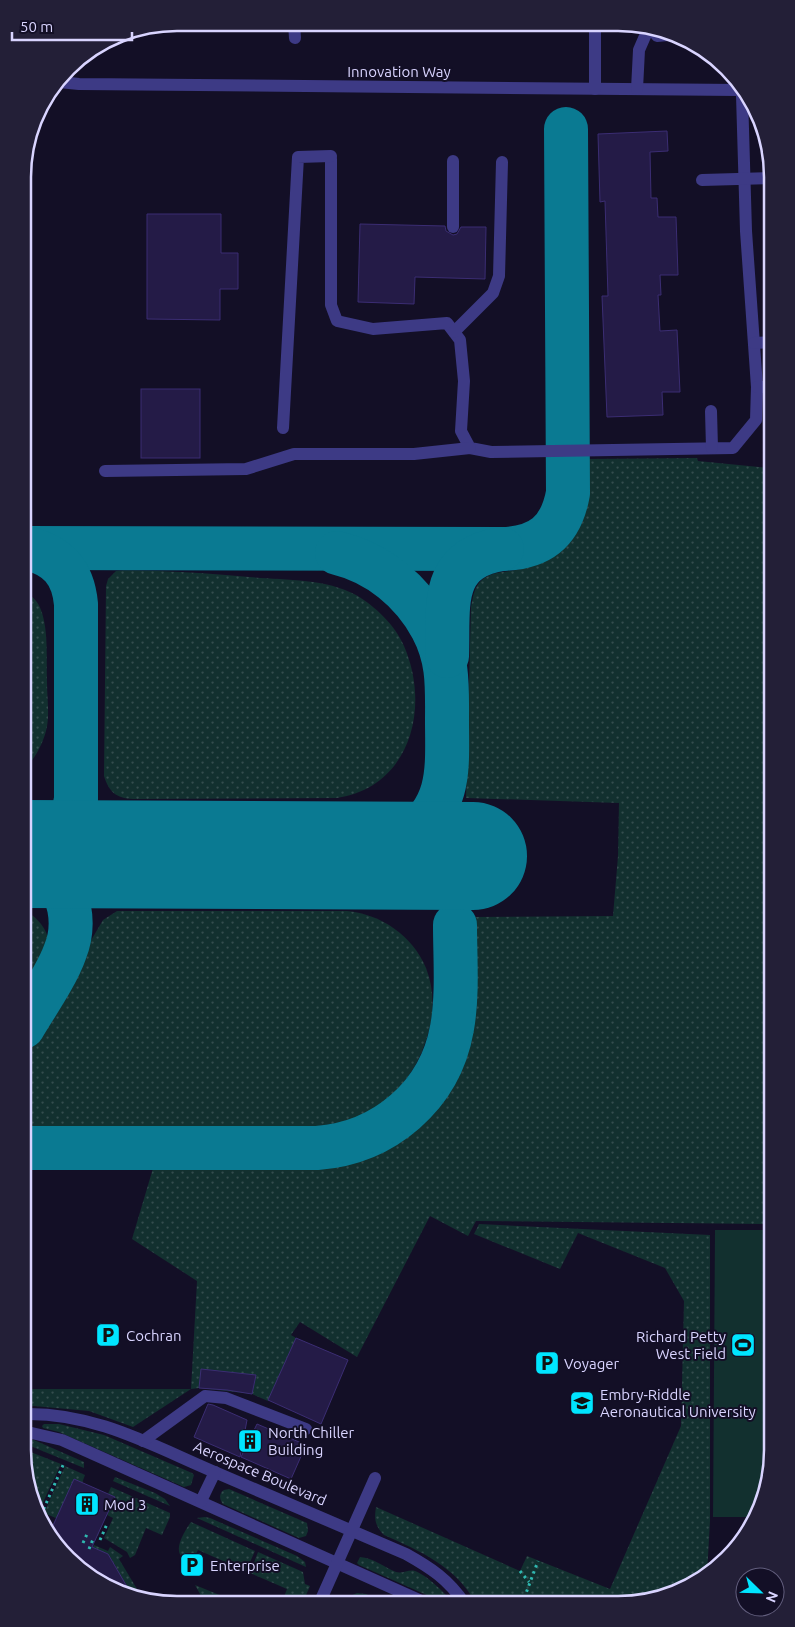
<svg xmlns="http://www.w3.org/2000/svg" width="795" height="1627" font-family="Ubuntu,sans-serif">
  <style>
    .grass { fill: url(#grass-dots) }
    .pitch { fill: #12302f }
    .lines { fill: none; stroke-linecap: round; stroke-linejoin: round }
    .taxiway { stroke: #0a7a92; stroke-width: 44 }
    .runway { stroke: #0a7a92; stroke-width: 108 }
    .building { fill: #241b47; stroke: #3b2d73 }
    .path { stroke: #2fb8b0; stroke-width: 3; stroke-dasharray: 2.5 4; stroke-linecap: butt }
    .minor { stroke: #3d3a85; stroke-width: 12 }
    .labels { text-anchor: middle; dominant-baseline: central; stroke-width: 4; stroke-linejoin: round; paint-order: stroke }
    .street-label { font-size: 15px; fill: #d9d4ff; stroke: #130f26 }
    .poi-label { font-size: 15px; fill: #d9d4ff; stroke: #130f26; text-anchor: start }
    .rim { fill: none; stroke: #d9d4ff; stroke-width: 2.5 }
  </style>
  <defs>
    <pattern id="grass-dots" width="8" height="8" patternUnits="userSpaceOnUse" patternTransform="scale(1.25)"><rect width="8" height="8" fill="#12302f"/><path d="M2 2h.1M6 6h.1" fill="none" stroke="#344d4e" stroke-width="1.8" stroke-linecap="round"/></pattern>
  </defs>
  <rect width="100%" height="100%" fill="#130f26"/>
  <g class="grass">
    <path d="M770 399H772V1224L476 1221 468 1236 430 1216 357 1357 300 1322 291 1335 296 1338 268 1401 252 1394 199 1388 191 1389 133 1427 89 1411 34 1406 23 1407V1389H191L197 1281 132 1239 154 1165 196 1170 302 1169 379 1152 427 1116 456 1069 475 1013 471 917 613 916 618 856 619 803 466 798 471 607C473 597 474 586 483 579 492 572 505 572 516 570 541 565 565 552 576 527 585 505 585 482 585 459L697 458 698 461 769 468 763 407Z"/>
    <path d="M116 571C130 570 144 571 158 571 188 572 218 574 249 577 283 580 325 578 356 595 376 607 395 625 404 646 431 708 410 787 337 798L133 799C116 798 109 792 104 776L106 586 108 579Z"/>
    <path d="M23 590C31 595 38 601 41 610 49 632 46 659 47 682 47 698 50 716 46 731 42 746 34 760 23 771Z"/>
    <path d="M23 910C31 913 36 918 41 924 61 949 36 976 23 998Z"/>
    <path d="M117 911H347C381 914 413 936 426 968 436 994 434 1020 424 1046 413 1077 389 1104 359 1116 335 1127 303 1127 277 1129 193 1136 107 1133 23 1133V1056L103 920Z"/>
    <path d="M479 1224 710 1235V1521L707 1575 704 1578 667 1596 617 1604H476C457 1567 420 1551 384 1535 375 1526 374 1519 376 1507L520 1571 527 1556 610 1589 681 1426 684 1301 665 1268 578 1233 560 1269 474 1234Z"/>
    <path d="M44 1424H59L104 1435 192 1473 194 1475 191 1485 184 1487 59 1432 43 1428 42 1426Z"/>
    <path d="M23 1438 34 1440 84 1462V1468L23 1443Z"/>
    <path d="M23 1449 61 1464 39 1511 31 1499Z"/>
    <path d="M65 1466 85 1475 82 1483 74 1479 60 1511 100 1529 98 1536 44 1513Z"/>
    <path d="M115 1477 155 1493 165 1499 170 1506 113 1481Z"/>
    <path d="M111 1487 170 1513V1517L162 1535 146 1528 135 1555 130 1558 127 1552 104 1538 113 1518 107 1515 115 1497 108 1494Z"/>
    <path d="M229 1489 307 1523 308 1531 306 1536 299 1538 223 1504C219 1499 219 1493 224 1490Z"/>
    <path d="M205 1517 210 1518 297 1556 305 1562 306 1567 197 1518Z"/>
    <path d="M191 1522 255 1551 246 1571 198 1550 192 1561C189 1560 184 1558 181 1556 174 1547 186 1529 191 1522Z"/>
    <path d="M94 1545 108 1551 110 1547 123 1556 119 1559 143 1599 130 1596C130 1587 122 1577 115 1572L118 1570 108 1554 92 1548Z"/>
    <path d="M258 1552 303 1572 305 1584 310 1586 303 1602 287 1604 282 1602 287 1589 250 1573Z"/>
    <path d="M360 1557C373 1558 384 1567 396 1572 403 1574 409 1569 415 1571 428 1576 446 1594 454 1604H443L438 1600 359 1565 357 1563Z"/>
    <path d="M195 1585 222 1596 223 1598 220 1603H205Z"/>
    <path d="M357 1593 366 1594 388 1604H342L348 1597Z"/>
  </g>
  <path class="pitch" d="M715 1230H772V1460L761 1508 756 1517H713Z"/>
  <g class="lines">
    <g class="taxiway">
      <path d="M23 548 502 549C540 548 561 532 568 493L566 129"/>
      <path d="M337 553C378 563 412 591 432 628 449 660 447 687 447 721 447 767 452 805 409 837 396 846 385 852 369 854"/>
      <path d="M447 656C449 607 438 559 502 549"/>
      <path d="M23 853C52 847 72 830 76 799V604C73 572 58 556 27 548"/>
      <path d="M23 1027C36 1005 57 975 65 952 76 925 71 889 47 870 40 865 32 862 23 859"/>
      <path d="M23 1148H317C384 1143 440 1096 452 1028 458 995 455 958 455 925"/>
    </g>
    <path class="runway" d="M23 854 473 856"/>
  </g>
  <g class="building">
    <path d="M667 131 668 151 650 152 651 198H657L658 217H676L678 275H660L661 295H658L660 331 677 330 680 392H662L663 415 607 417 602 296H608L605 201 600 202 598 134Z"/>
    <path d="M147 214H221V253H238V289H220V320L147 319Z"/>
    <path d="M360 224 445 226 446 231 453 235 457 234 461 227H486L485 279 415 277 414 304 358 302Z"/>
    <rect x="141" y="389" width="59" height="69"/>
    <path d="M296 1338 348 1360 321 1424 268 1400Z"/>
    <path d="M201 1369 256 1375 252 1394 227 1390 199 1388Z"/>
    <path d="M208 1404 213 1405 247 1420 240 1457 194 1437Z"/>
    <path d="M257 1424 306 1445 291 1479 241 1457Z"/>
    <path d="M74 1479 115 1497 92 1547 108 1554 133 1597 118 1593 76 1566 51 1530Z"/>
  </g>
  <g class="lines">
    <g class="path">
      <path d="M41 1515 64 1463"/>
      <path d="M100 1540 107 1524"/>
      <path d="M83 1543 87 1534"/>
      <path d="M89 1549 94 1537"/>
      <path d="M520 1571 529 1582"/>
      <path d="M522 1604 538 1561"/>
    </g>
    <g class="minor">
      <path d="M294 23 295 38"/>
      <path d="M651 27 657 36 668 35"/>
      <path d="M59 82 79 84 739 90"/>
      <path d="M595 89V25"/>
      <path d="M637 89 639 50 649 27"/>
      <path d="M331 159V305L337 321 373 329 447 323 460 340 464 381 461 431 470 448 491 452 733 448 756 420 757 387 746 231 742 95"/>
      <path d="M702 180 772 178"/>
      <path d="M453 227V161"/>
      <path d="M454 332 493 293 499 276 502 162"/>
      <path d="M754 343 772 342"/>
      <path d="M757 387H772"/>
      <path d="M711 411 712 448"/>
      <path d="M283 428 298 157 331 156"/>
      <path d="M105 471 246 469 294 454H414L470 448"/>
      <path d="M23 1414C95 1412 153 1446 217 1473 280 1500 343 1527 406 1554 431 1568 448 1579 465 1604"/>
      <path d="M23 1431 62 1440 428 1604"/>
      <path d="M143 1441 205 1396 226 1398 306 1429"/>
      <path d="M201 1501 215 1472"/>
      <path d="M319 1604 375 1478"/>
    </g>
  </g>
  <defs>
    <symbol id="parking-square" viewBox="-11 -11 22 22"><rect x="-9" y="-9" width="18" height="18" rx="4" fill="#00e5ff" stroke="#130f26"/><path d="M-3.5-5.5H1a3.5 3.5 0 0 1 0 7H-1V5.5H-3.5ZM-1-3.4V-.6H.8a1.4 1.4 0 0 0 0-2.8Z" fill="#111"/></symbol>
    <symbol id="stadium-square" viewBox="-11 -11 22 22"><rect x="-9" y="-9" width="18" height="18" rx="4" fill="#00e5ff" stroke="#130f26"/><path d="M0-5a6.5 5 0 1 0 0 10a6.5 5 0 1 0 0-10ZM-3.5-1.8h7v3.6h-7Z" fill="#111"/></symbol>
    <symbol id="university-square" viewBox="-11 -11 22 22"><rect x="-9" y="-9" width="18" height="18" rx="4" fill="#00e5ff" stroke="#130f26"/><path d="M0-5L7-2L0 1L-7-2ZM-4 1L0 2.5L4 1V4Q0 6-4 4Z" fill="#111"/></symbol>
    <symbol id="building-square" viewBox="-11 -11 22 22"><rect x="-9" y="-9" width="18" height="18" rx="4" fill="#00e5ff" stroke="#130f26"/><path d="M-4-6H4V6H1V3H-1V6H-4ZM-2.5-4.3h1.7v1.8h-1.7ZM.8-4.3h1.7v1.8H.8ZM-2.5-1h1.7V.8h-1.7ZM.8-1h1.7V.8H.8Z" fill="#111"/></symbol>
  </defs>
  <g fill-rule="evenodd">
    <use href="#parking-square" x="94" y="1321" width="28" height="28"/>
    <use href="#stadium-square" x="729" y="1331" width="28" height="28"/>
    <use href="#parking-square" x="533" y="1349" width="28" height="28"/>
    <use href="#university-square" x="568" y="1389" width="28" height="28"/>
    <use href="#building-square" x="236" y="1427" width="28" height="28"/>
    <use href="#building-square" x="73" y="1490" width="28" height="28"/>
    <use href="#parking-square" x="178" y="1551" width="28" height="28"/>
  </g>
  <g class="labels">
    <g class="street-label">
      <text x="399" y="71">Innovation Way</text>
      <text transform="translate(260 1473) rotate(23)">Aerospace Boulevard</text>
    </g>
    <g class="poi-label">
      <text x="126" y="1335">Cochran</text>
      <text x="726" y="1336" text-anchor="end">Richard Petty<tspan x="726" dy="17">West Field</tspan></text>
      <text x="564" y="1363">Voyager</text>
      <text x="600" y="1394">Embry-Riddle<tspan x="600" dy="17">Aeronautical University</tspan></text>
      <text x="268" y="1432">North Chiller<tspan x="268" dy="17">Building</tspan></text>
      <text x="104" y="1504">Mod 3</text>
      <text x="210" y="1565">Enterprise</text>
    </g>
  </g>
  <path d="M0 0H795V1627H0ZM177 31H618A146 146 0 0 1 764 177V1450A146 146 0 0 1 618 1596H177A146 146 0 0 1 31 1450V177A146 146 0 0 1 177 31Z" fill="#231f37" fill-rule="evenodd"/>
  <path class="rim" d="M177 31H618A146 146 0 0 1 764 177V1450A146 146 0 0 1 618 1596H177A146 146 0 0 1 31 1450V177A146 146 0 0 1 177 31Z"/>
  <g transform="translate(760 1592) rotate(113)"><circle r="24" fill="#130f26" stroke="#625e7d"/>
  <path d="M0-4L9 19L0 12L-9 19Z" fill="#00e5ff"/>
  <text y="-8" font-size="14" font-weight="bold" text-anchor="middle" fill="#d9d4ff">N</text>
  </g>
  <path d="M12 32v8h120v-8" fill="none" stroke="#d9d4ff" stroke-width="2.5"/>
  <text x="20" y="32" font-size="15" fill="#d9d4ff" stroke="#130f26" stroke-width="4" paint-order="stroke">50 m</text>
</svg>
